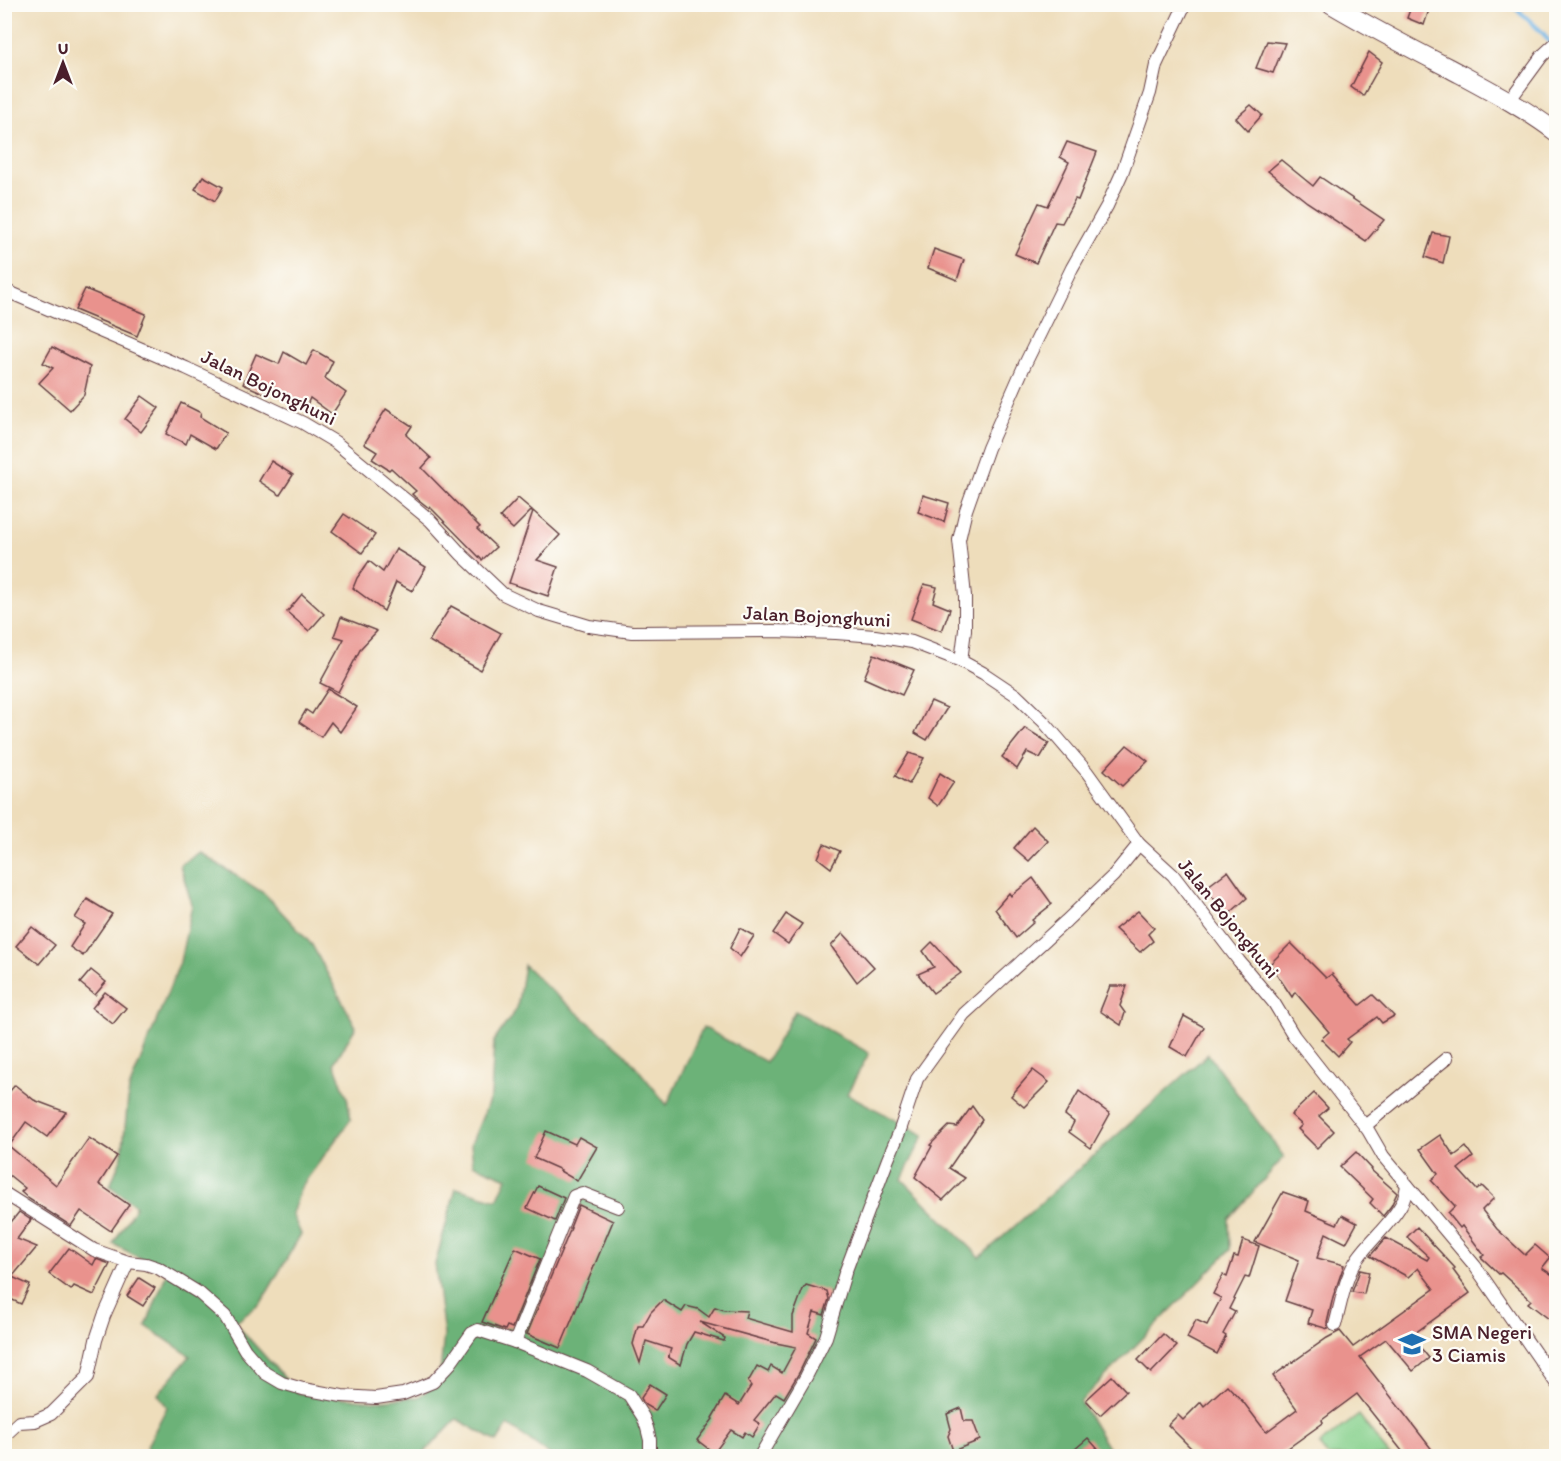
<svg xmlns="http://www.w3.org/2000/svg" width="1561" height="1461" font-family="Itim,sans-serif">
  <style>
    .green { fill: #86d08c; stroke: #68785c; stroke-width: 1.5 }
    .forest { fill: #6cb278; stroke: #5b6852; stroke-width: 1.5 }
    .lines { fill: none; stroke-linecap: round; stroke-linejoin: round }
    .stream { stroke: #6fb4e5; stroke-width: 4.5 }
    .building { fill: #e9928d }
    .street-casing { stroke: #633c41; stroke-width: 14 }
    .secondary-casing { stroke: #633c41; stroke-width: 20 }
    .street { stroke: #fff; stroke-width: 12 }
    .secondary { stroke: #fff; stroke-width: 18 }
    .labels { text-anchor: middle; dominant-baseline: central; stroke-width: 4.5; stroke-linejoin: round; paint-order: stroke }
    .street-label { font-size: 20px; fill: #4a1f2b; stroke: #fdfcf7 }
    .poi-label { font-size: 20px; fill: #4a1f2b; stroke: #fdfcf7; text-anchor: start }
  </style>
  <rect width="100%" height="100%" fill="#fdfcf7"/>
  <filter id="ink" filterUnits="userSpaceOnUse"><feTurbulence type="fractalNoise" baseFrequency=".0167" numOctaves="2"/><feDisplacementMap in="SourceGraphic" scale="12" xChannelSelector="R" yChannelSelector="G"/><feConvolveMatrix kernelMatrix="1 2 1 2 8 2 1 2 1" color-interpolation-filters="sRGB"/></filter>
  <filter id="wash" filterUnits="userSpaceOnUse"><feTurbulence type="fractalNoise" baseFrequency=".008" numOctaves="4" result="noise"/><feDisplacementMap in="SourceGraphic" scale="24" xChannelSelector="R" yChannelSelector="G"/><feGaussianBlur stdDeviation="1.35" result="paint"/><feColorMatrix in="noise" values="0 0 0 0 0 0 0 0 0 0 0 0 0 0 0 0 0 1.4 0 .05"/><feComposite in="paint" operator="in"/></filter>
  <g filter="url(#wash)">
    <rect width="100%" height="100%" fill="#edb"/>
    <path class="green" d="M1359 1415 1390 1456H1328L1319 1445Z"/>
    <path class="forest" d="M199 852 265 894 312 945 356 1027 334 1063 347 1097 351 1119 301 1187 292 1214 301 1234 261 1303 235 1323 298 1393 374 1401 418 1397 439 1382 444 1335 435 1264 456 1188 497 1200 507 1178 473 1164 471 1144 491 1096 494 1041 517 1008 524 965 548 988 625 1053 667 1105 703 1027 766 1062 795 1011 869 1053 847 1094 924 1135 902 1179 980 1257 1208 1054 1284 1157 1229 1219 1230 1250 1080 1402 1113 1456H552L508 1425 497 1442 457 1419 421 1456H153L146 1448 167 1407 158 1394 190 1356 146 1326 167 1272 113 1244 136 1206 110 1186 122 1156 129 1089 180 962 192 905 180 865Z"/>
    <g class="lines">
      <path class="stream" d="M1511 4 1543 33 1556 52"/>
    </g>
    <g id="blocks">
      <g class="building">
        <path d="M1412 4H1431L1424 25 1407 18Z"/>
        <path d="M1267 41 1285 43 1273 73 1256 68Z"/>
        <path d="M1369 52 1382 62 1363 96 1351 87Z"/>
        <path d="M1251 105 1262 115 1248 131 1236 118Z"/>
        <path d="M1067 142 1097 152 1078 200 1075 199 1062 223 1055 222 1036 263 1015 254 1039 203 1048 206 1069 162 1060 157Z"/>
        <path d="M1281 160 1313 186 1320 177 1384 220 1366 241 1307 202 1268 171Z"/>
        <path d="M203 176 223 187 215 201 195 189Z"/>
        <path d="M1433 233 1449 236 1443 263 1425 257Z"/>
        <path d="M934 249 964 260 957 280 928 268Z"/>
        <path d="M85 289 146 314 137 336 75 310Z"/>
        <path d="M52 347 90 367 84 395 70 410 39 383 53 368 43 363Z"/>
        <path d="M314 350 333 361 325 378 346 393 332 414 310 398 306 407 270 386 266 394 243 384 256 354 279 364 284 352 306 365Z"/>
        <path d="M142 396 159 408 141 432 125 419Z"/>
        <path d="M181 403 201 413 200 417 226 433 216 449 190 434 186 444 166 434Z"/>
        <path d="M386 409 412 426 406 435 431 458 422 468 480 527 477 529 496 547 482 560 430 507 429 508 415 497 412 494 416 491 391 468 389 470 372 459 377 452 364 444Z"/>
        <path d="M271 461 293 475 280 495 259 481Z"/>
        <path d="M923 495 949 503 944 522 918 512Z"/>
        <path d="M518 498 532 510 513 529 500 517Z"/>
        <path d="M533 511 560 535 537 560 558 567 548 596 509 583Z"/>
        <path d="M344 514 375 535 362 553 332 531Z"/>
        <path d="M396 549 426 567 412 591 396 582 384 611 353 588 357 578 369 561 383 572Z"/>
        <path d="M924 584 937 587 933 602 950 609 942 631 911 619Z"/>
        <path d="M302 594 324 614 309 631 287 612Z"/>
        <path d="M451 606 501 633 480 670 429 641Z"/>
        <path d="M341 617 377 631 361 648 338 692 320 683 344 639 334 636Z"/>
        <path d="M874 654 914 670 902 695 864 678Z"/>
        <path d="M328 689 357 707 340 732 331 722 321 737 299 722 306 710 312 714Z"/>
        <path d="M931 701 947 708 927 740 915 733Z"/>
        <path d="M1025 728 1049 743 1040 758 1027 752 1017 769 1002 757Z"/>
        <path d="M1127 745 1148 761 1122 786 1104 770Z"/>
        <path d="M909 753 924 758 909 784 895 776Z"/>
        <path d="M940 773 954 782 938 806 928 798Z"/>
        <path d="M1033 826 1048 841 1029 861 1014 848Z"/>
        <path d="M824 844 840 851 831 868 818 858Z"/>
        <path d="M1228 871 1247 898 1229 914 1204 889Z"/>
        <path d="M1033 878 1052 904 1032 920 1034 922 1016 938 995 909 1009 893 1011 896Z"/>
        <path d="M87 899 112 914 83 956 70 947 85 924 75 918Z"/>
        <path d="M1138 911 1154 928 1148 934 1153 941 1140 952 1115 929Z"/>
        <path d="M786 914 802 924 788 944 773 933Z"/>
        <path d="M32 927 55 945 39 964 16 946Z"/>
        <path d="M740 928 754 936 740 957 730 948Z"/>
        <path d="M843 933 874 967 857 982 831 946Z"/>
        <path d="M932 942 961 973 933 993 918 974 934 967 923 951Z"/>
        <path d="M1291 943 1326 978 1332 974 1360 1005 1373 995 1394 1016 1382 1023 1377 1017 1347 1039 1350 1042 1338 1056 1321 1039 1329 1032 1295 992 1292 997 1270 964Z"/>
        <path d="M91 970 106 982 95 995 80 983Z"/>
        <path d="M1110 986H1127L1120 1006 1125 1013 1121 1025 1100 1011Z"/>
        <path d="M105 992 126 1008 113 1024 92 1008Z"/>
        <path d="M1184 1016 1204 1027 1187 1057 1170 1047Z"/>
        <path d="M1033 1070 1049 1082 1024 1107 1011 1096Z"/>
        <path d="M15 1085 34 1100 66 1112 47 1137 26 1122 9 1146 56 1185 89 1138 117 1156 99 1184 129 1205 111 1231 81 1211 71 1226 29 1199 21 1192 25 1188 4 1171V1098Z"/>
        <path d="M1079 1091 1110 1114 1091 1148 1069 1132 1074 1122 1065 1115Z"/>
        <path d="M1314 1093 1328 1108 1319 1116 1334 1131 1317 1148 1298 1129 1302 1125 1291 1115Z"/>
        <path d="M972 1106 982 1120 949 1168 965 1178 943 1200 915 1177 932 1146 930 1145 949 1126 957 1127Z"/>
        <path d="M546 1131 575 1144 579 1137 597 1147 577 1181 560 1171 561 1170 534 1158Z"/>
        <path d="M1440 1135 1454 1156 1466 1147 1473 1157 1458 1169 1477 1190 1482 1186 1494 1198 1482 1210 1497 1229 1525 1255 1535 1245 1550 1258 1542 1268 1557 1278V1310L1549 1319 1528 1303 1531 1300 1501 1273 1499 1274 1481 1257 1484 1255 1462 1226 1460 1228 1448 1213 1455 1206 1431 1180 1438 1174 1420 1149Z"/>
        <path d="M1356 1152 1372 1169 1371 1170 1397 1193 1391 1206 1383 1216 1370 1203 1373 1199 1340 1167Z"/>
        <path d="M538 1186 564 1198 555 1221 527 1208Z"/>
        <path d="M1283 1192 1309 1201 1306 1211 1337 1224 1342 1215 1357 1223 1346 1243 1326 1233 1317 1258 1344 1265 1333 1297 1327 1323 1328 1329 1308 1323 1312 1310 1285 1301 1299 1260 1255 1242Z"/>
        <path d="M579 1205 613 1221 560 1348 527 1334 571 1228H570Z"/>
        <path d="M19 1212 31 1220 17 1239 37 1247 12 1277 30 1285 21 1304 4 1296V1231Z"/>
        <path d="M1417 1227 1455 1268 1453 1270 1470 1293 1411 1336 1429 1358 1413 1371 1386 1339 1360 1357 1437 1456H1406L1357 1394 1322 1420 1323 1423 1277 1456H1199L1168 1425 1178 1415 1183 1420 1201 1402 1204 1406 1227 1385 1244 1403 1266 1432 1297 1409 1273 1376 1327 1338 1340 1331 1353 1347 1434 1289 1418 1268 1408 1277 1370 1256 1386 1238 1427 1260 1429 1257 1407 1237Z"/>
        <path d="M1243 1240 1259 1246 1249 1278 1245 1277 1229 1309 1235 1312 1223 1334 1226 1336 1217 1354 1187 1338 1196 1320 1207 1325 1221 1298 1213 1294 1223 1275 1227 1277 1234 1256 1238 1257Z"/>
        <path d="M69 1248 93 1265 96 1259 110 1264 94 1295 74 1286 71 1290 49 1274Z"/>
        <path d="M515 1248 540 1259 512 1328 507 1326 505 1330 482 1322Z"/>
        <path d="M1360 1270 1369 1272 1364 1294 1352 1292Z"/>
        <path d="M139 1278 155 1288 143 1306 127 1296Z"/>
        <path d="M806 1285 827 1291 829 1299 824 1315 814 1312 808 1333 816 1338 799 1373 784 1398 776 1393 754 1420 760 1424 752 1437 745 1432 742 1437 731 1430 714 1453 697 1440 713 1419 712 1418 725 1396 739 1405 751 1386 748 1382 757 1366 768 1372 771 1366 782 1373 796 1347 776 1343 700 1322 725 1338 724 1341 694 1332 687 1344 681 1365 668 1357 671 1349 646 1341 640 1363 633 1344 638 1326H643L651 1312 663 1300 682 1312 686 1306 698 1309 709 1317 715 1307 724 1310 747 1311 745 1318 793 1332V1316L803 1289Z"/>
        <path d="M1163 1334 1177 1346 1151 1373 1138 1360Z"/>
        <path d="M1112 1376 1126 1391 1100 1415 1086 1400Z"/>
        <path d="M650 1384 666 1394 655 1411 645 1405 641 1398Z"/>
        <path d="M961 1408 964 1421H973L980 1440 953 1451 948 1436 951 1429 947 1414Z"/>
        <path d="M1088 1438 1104 1456H1080L1074 1450Z"/>
      </g>
    </g>
  </g>
  <g filter="url(#ink)">
    <use href="#blocks" fill-opacity="0" stroke="#633c41" stroke-width="1.5"/>
    <g class="lines">
      <defs>
        <g id="street">
          <path d="M1509 101 1542 56 1556 43"/>
          <path d="M4 290 186 368 303 423 335 442 430 520 462 555 503 594 539 611 589 626 632 632 773 631 836 633 875 636 912 642 961 661 983 673 1016 695 1044 722 1087 772 1139 844 1173 875 1239 961 1274 1003 1294 1036 1368 1130 1383 1156 1475 1266 1556 1383"/>
          <path d="M961 661 965 630V596L959 540 966 510 988 448 1025 364 1072 268 1107 206 1122 173 1150 93 1156 65 1185 4"/>
          <path d="M1365 1126 1447 1058"/>
          <path d="M4 1193 94 1250 128 1262 146 1264 158 1268 199 1293 225 1316 245 1350 265 1373 282 1383 303 1389 342 1396 376 1398 403 1394 433 1382 450 1364 472 1333 478 1330 515 1342 587 1371 629 1395 643 1417 647 1428 650 1440V1456"/>
          <path d="M1335 1325C1341 1304 1345 1276 1358 1258 1371 1239 1391 1224 1402 1203 1405 1198 1406 1191 1407 1185"/>
          <path d="M515 1342 574 1196 582 1193 618 1207"/>
          <path d="M4 1436 19 1422 35 1421 51 1414 88 1377 96 1340 104 1316 128 1262"/>
          <path d="M760 1456 806 1377 826 1337 845 1273 888 1159 899 1133 917 1079 964 1014 1066 921 1113 876 1139 844"/>
        </g>
        <path id="secondary" d="M1331 4C1370 27 1410 48 1449 68 1486 88 1523 107 1556 132"/>
      </defs>
      <use href="#street" class="street-casing"/>
      <use href="#secondary" class="secondary-casing"/>
      <use href="#street" class="street"/>
      <use href="#secondary" class="secondary"/>
    </g>
  </g>
  <defs>
    <symbol id="school-bare" viewBox="-9 -9 18 18"><path d="M0-5L7-2L0 1L-7-2ZM-4 1L0 2.5L4 1V4Q0 6-4 4Z" fill="#1f6fb2" stroke="#fdfcf7" stroke-width="2.5" paint-order="stroke"/></symbol>
  </defs>
  <g fill-rule="evenodd">
    <use href="#school-bare" x="1393" y="1325" width="38" height="38"/>
  </g>
  <g class="labels">
    <g class="street-label">
      <text transform="translate(269 387) rotate(26)">Jalan Bojonghuni</text>
      <text transform="translate(817 616) rotate(3)">Jalan Bojonghuni</text>
      <text transform="translate(1229 918) rotate(51)">Jalan Bojonghuni</text>
    </g>
    <g class="poi-label">
      <text x="1432" y="1332">SMA Negeri<tspan x="1432" dy="23">3 Ciamis</tspan></text>
    </g>
  </g>
  <rect width="1561" height="1461" fill="none" stroke="#fdfcf7" stroke-width="24"/>
  <g transform="translate(63 63)" stroke="#fdfcf7" stroke-width="4.5" paint-order="stroke">
  <path d="M0-4.5L10 22L0 15L-10 22Z" fill="#4a1f2b"/>
  <text y="-9" font-size="16" font-weight="bold" text-anchor="middle" fill="#4a1f2b">U</text>
  </g>
</svg>
